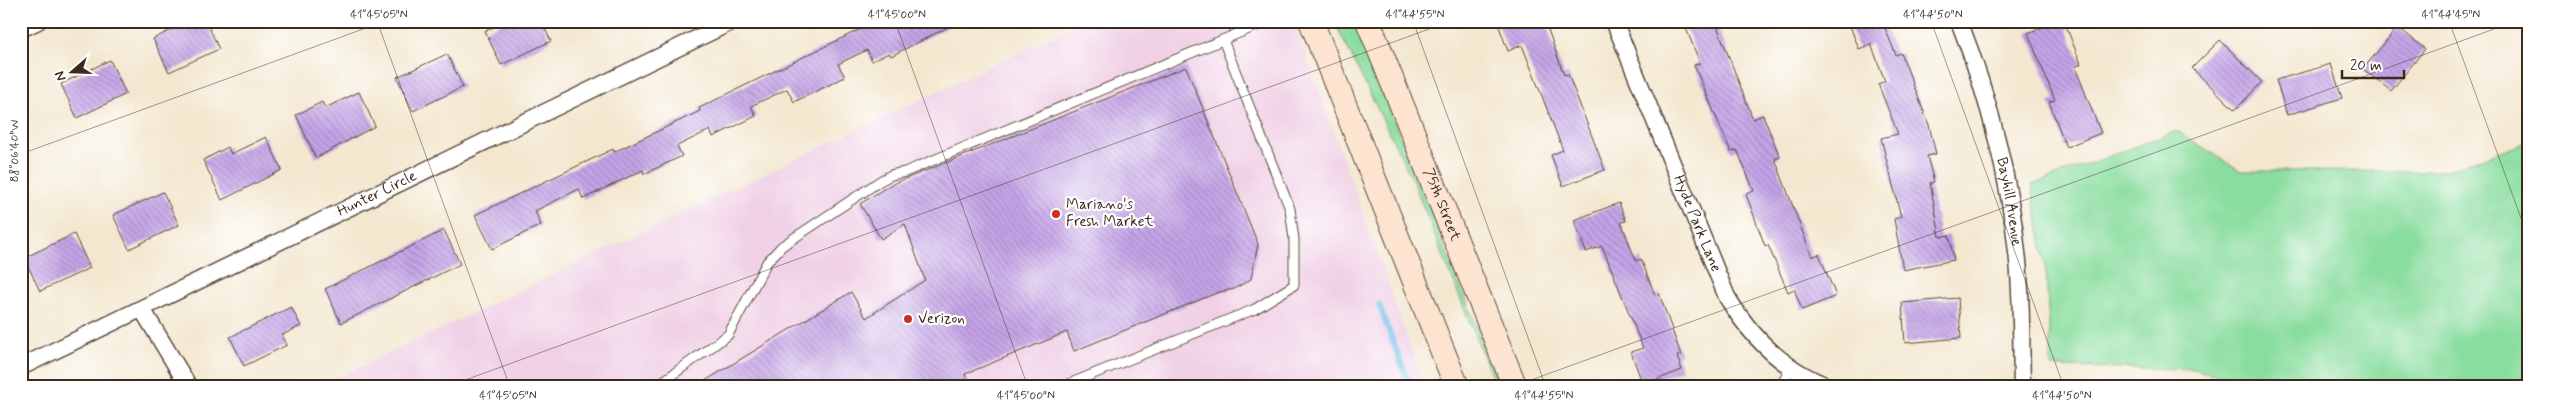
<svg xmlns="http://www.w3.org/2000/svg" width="2550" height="408" font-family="Mynerve,sans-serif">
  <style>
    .built { fill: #f0d0e5 }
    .green { fill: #89dd9e; stroke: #62845e }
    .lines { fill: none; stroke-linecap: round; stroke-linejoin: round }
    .stream { stroke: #6ebfe9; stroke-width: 6 }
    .building { fill: url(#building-back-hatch) }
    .service-casing { stroke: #574639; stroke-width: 11 }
    .minor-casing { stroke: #574639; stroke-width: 19 }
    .secondary-casing { stroke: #574639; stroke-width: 26 }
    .service { stroke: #fff; stroke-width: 9 }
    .minor { stroke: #fff; stroke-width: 16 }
    .secondary { stroke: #fde4d1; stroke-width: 24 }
    .ticks { fill: none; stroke: #3b2a1e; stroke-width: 1; stroke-opacity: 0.45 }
    .poi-dot { fill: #c8321e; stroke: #fff; stroke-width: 2 }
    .labels { text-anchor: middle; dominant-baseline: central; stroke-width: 4.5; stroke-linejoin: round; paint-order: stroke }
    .street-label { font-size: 15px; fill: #3b2a1e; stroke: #fff }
    .poi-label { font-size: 15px; fill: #3b2a1e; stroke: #fff; text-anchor: start }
    .neatline { fill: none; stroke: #3b2a1e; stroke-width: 2 }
    .ticks-label { font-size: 12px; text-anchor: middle; fill: #3b2a1e }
  </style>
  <defs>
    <pattern id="building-back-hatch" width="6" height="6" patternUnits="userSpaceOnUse" patternTransform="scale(1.25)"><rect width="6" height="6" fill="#c5a4e8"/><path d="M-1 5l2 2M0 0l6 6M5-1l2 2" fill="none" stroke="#a186bb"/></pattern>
  </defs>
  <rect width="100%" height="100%" fill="#fff"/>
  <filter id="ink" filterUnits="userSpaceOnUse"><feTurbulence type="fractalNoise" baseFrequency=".02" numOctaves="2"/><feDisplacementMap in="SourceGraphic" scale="10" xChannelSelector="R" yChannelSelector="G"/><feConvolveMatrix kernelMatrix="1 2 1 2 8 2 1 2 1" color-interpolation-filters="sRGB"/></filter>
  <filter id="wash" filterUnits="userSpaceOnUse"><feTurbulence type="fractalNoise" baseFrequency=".0096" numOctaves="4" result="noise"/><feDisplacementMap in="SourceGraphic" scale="20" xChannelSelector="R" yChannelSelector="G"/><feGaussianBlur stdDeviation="1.12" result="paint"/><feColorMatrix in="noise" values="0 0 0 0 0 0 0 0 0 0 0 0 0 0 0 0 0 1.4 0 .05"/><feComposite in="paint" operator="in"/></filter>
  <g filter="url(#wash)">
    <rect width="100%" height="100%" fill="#f3e7cf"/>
    <path class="built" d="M1085 21H1294L1425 387H318Z"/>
    <g class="green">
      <path d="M1334 21H1354L1501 387H1496L1412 179Z"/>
      <path d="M2177 131 2241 171H2445L2529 141V387H2263L2193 369 2051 367 2046 273 2032 185Z"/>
    </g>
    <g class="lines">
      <path class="stream" d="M1379 305 1410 387"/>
    </g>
    <g id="blocks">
      <g class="building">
        <path d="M189 21H206L219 49 169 72 153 39Z"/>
        <path d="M506 21H541L551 41 501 65 485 31Z"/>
        <path d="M877 21H960L891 56 889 53 872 61 867 50 838 64 845 77 794 102 787 89 751 106 756 116 713 137 710 130 677 146 682 156 644 174 643 170 583 199 579 189 535 211 541 225 492 249 475 215 613 149 614 152 700 111 699 108Z"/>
        <path d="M1497 21H1545L1564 75 1568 74 1605 170 1563 186 1551 155 1563 150 1522 45 1508 51Z"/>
        <path d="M1683 21H1715L1753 119 1763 115 1780 157 1775 159 1812 257 1819 254 1836 296 1802 310 1794 289 1788 292 1768 245 1765 246 1746 194 1754 191 1737 150 1731 152 1694 65 1700 63Z"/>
        <path d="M1848 21H1882L1896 55 1901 53 1929 125 1936 154 1927 156 1934 182 1930 183 1940 237 1949 235 1954 260 1903 270 1894 219 1901 217 1881 138 1898 134 1878 84 1885 81 1871 44 1859 49Z"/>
        <path d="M2058 21H2064L2081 64 2075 67 2101 133 2066 147 2049 102 2055 100 2028 33Z"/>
        <path d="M2398 27 2425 49 2391 91 2363 69Z"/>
        <path d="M2220 40 2262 82 2235 110 2192 68Z"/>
        <path d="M447 54 463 87 413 111 397 77Z"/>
        <path d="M110 60 126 94 77 118 61 84Z"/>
        <path d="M2331 64 2342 98 2287 115 2276 80Z"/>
        <path d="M1186 67 1258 244 1251 279 1234 289 1219 292 1074 351 1067 332 965 374 970 387H695L851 292 866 318 925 280 905 224 881 239 860 204 890 185Z"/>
        <path d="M359 92 375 126 316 158 296 115 322 102 325 108Z"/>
        <path d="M266 137 282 170 222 200 203 160 228 147 231 154Z"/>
        <path d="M163 192 179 225 129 249 113 215Z"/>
        <path d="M1619 203 1626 221 1621 222 1636 261 1641 259 1655 295 1659 293 1681 355 1677 356 1682 370 1643 385 1631 352 1643 348 1602 246 1586 252 1574 220Z"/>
        <path d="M444 230 460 264 341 323 325 289Z"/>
        <path d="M74 234 90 268 40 291 24 258Z"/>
        <path d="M1958 298 1961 338 1905 343 1902 303Z"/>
        <path d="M291 307 301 326 282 335 287 345 244 366 230 337Z"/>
      </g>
    </g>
  </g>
  <g filter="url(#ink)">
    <use href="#blocks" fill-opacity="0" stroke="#574639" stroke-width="1"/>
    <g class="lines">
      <defs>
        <g id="service">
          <path d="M655 387 728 335 767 262 782 246 880 181 891 175 905 172 1268 21"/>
          <path d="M1061 387 1255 309 1294 285V239L1290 209 1223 40"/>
          <path d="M1780 387 1791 368"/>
        </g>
        <g id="minor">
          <path id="s1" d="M1614 21 1727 297C1751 337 1785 371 1830 387"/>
          <path id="s2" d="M1959 21C1989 98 2010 179 2018 261 2022 303 2021 345 2022 387"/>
          <path d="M21 29 38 21"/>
          <path d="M142 309 189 387"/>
          <path id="s3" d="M21 367 733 21"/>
        </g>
        <g id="secondary">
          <path d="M1311 21 1457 387"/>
          <path id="s4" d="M1368 21 1515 387"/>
        </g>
      </defs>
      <use href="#service" class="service-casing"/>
      <use href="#minor" class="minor-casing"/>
      <use href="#secondary" class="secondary-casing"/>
      <use href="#service" class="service"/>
      <use href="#minor" class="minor"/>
      <use href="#secondary" class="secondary"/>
    </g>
  </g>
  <path class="ticks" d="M377 21 510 387M895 21 1028 387M1413 21 1546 387M1931 21 2064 387M2449 21 2529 240M21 154 385 21M446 387 1451 21M1512 387 2516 21"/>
  <g class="poi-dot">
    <circle cx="1056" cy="214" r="5"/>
    <circle cx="908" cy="319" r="5"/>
  </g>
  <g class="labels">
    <g class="street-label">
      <text stroke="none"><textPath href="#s3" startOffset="396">Hunter Circle</textPath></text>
      <text stroke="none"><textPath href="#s2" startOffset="188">Bayhill Avenue</textPath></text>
      <text stroke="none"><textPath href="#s4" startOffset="198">75th Street</textPath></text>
      <text stroke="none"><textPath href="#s1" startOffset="219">Hyde Park Lane</textPath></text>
    </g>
    <g class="poi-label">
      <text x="1066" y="205">Mariano's<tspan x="1066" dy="17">Fresh Market</tspan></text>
      <text x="918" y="319">Verizon</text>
    </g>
  </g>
  <rect width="2550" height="408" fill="none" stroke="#fff" stroke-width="55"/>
  <g transform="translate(72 72) rotate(250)" stroke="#ffffff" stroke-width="4" paint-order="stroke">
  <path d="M0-4L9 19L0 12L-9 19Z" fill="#3b2a1e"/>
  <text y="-8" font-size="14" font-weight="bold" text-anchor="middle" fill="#3b2a1e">N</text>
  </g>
  <path d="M2342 70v8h62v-8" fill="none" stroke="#3b2a1e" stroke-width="2.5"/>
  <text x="2350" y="70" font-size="15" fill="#3b2a1e" stroke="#ffffff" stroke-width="4" paint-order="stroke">20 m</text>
  <rect x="28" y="28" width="2494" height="352" class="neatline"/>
  <g class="ticks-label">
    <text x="379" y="18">41°45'05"N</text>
    <text x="897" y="18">41°45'00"N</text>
    <text x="1415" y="18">41°44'55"N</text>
    <text x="1933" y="18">41°44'50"N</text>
    <text x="2451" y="18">41°44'45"N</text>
    <text transform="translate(14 151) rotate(-90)" y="4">88°06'40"W</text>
    <text x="508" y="399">41°45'05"N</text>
    <text x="1026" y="399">41°45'00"N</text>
    <text x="1544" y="399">41°44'55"N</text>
    <text x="2062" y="399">41°44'50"N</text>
  </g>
</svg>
